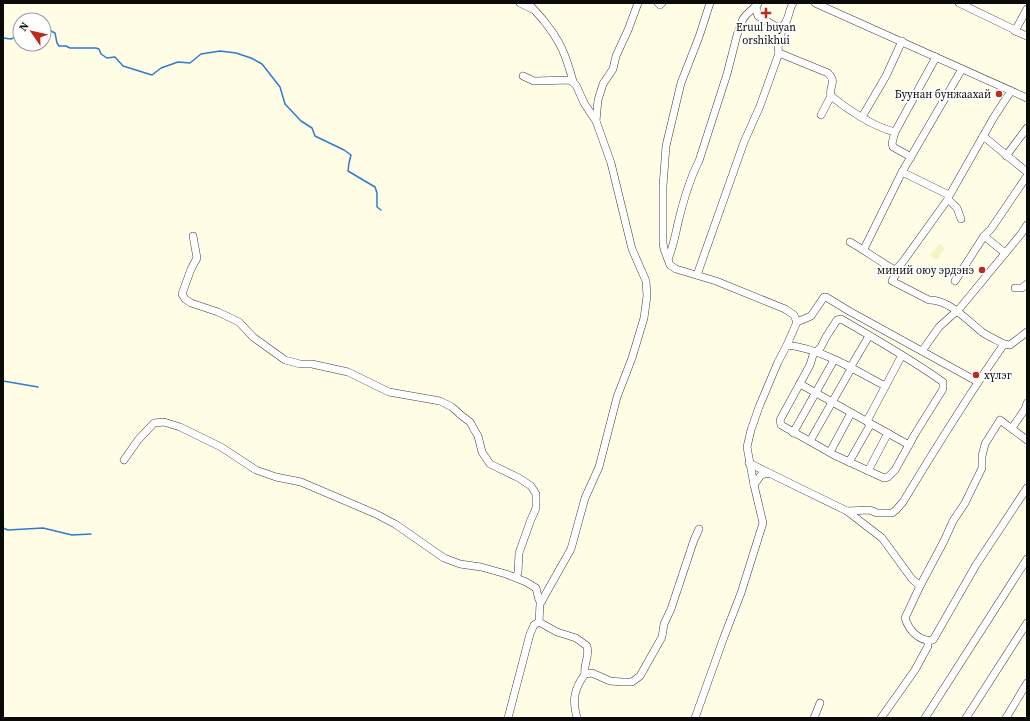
<svg xmlns="http://www.w3.org/2000/svg" width="1030" height="721" font-family="'Source Serif 4',serif">
  <style>
    .farmland { fill: #f3f5c6 }
    .lines { fill: none; stroke-linecap: round; stroke-linejoin: round }
    .stream { stroke: #2d7bd3; stroke-width: 1.5 }
    .minor-casing { stroke: #3d3d3d; stroke-width: 8 }
    .minor { stroke: #fff; stroke-width: 7 }
    .poi-dot { fill: #be2a1d; stroke: #fff; stroke-width: 1.5 }
    .labels { text-anchor: middle; dominant-baseline: central; stroke-width: 4; stroke-linejoin: round; paint-order: stroke }
    .poi-label { font-size: 11px; fill: #0a0a0a; stroke: #fff; text-anchor: end }
  </style>
  <rect width="100%" height="100%" fill="#fffde6"/>
  <path class="farmland" d="M939 244 945 248 937 260 930 255Z"/>
  <g class="lines">
    <g class="stream">
      <path d="M44 30 51 31 55 33 57 43 59 46H66L70 48H96L99 49 101 54 107 58 115 57 123 66 152 75 161 68 178 62 190 63 201 54 220 51 236 53 251 58 262 64 280 87 285 104 301 121 312 128 315 136 344 150 351 155 349 163 348 171 375 187 377 193V207L381 210"/>
      <path d="M3 38 11 39 20 35"/>
      <path d="M3 381 38 387"/>
      <path d="M3 528 8 530 43 528 72 535 91 534"/>
    </g>
    <defs>
      <g id="minor">
        <path d="M520 3 532 9"/>
        <path d="M528 3C540 16 551 28 559 43 566 55 569 68 573 81"/>
        <path d="M658 3 660 5 662 3"/>
        <path d="M710 3 699 37 681 83 666 146 663 186V243L664 249 670 265 676 269 716 281 785 309 794 315 797 322 787 345"/>
        <path d="M815 3 1027 98"/>
        <path d="M959 3 1013 29 1015 31 1027 36"/>
        <path d="M780 28C789 24 788 11 793 3"/>
        <path d="M1015 31 1027 9"/>
        <path d="M779 53 828 73C838 83 828 86 831 96 848 110 874 127 895 132L892 143 893 147 911 157"/>
        <path d="M523 76 534 81 570 80 576 85 584 103 596 121 611 163 632 249 646 281 647 296 644 318 632 358 617 397 599 467 585 498 571 549 540 604 539 622"/>
        <path d="M821 115 831 96"/>
        <path d="M862 117 886 76 902 41"/>
        <path d="M596 121 598 100 603 84 613 69 616 56 628 30 638 3"/>
        <path d="M895 132 936 57"/>
        <path d="M983 136 1027 172"/>
        <path d="M1006 156 1027 128"/>
        <path d="M902 172 949 195"/>
        <path d="M948 199 957 208 961 219"/>
        <path d="M193 236 197 258 191 269 182 294 185 299 191 303 218 312 239 322 253 337 285 360 300 364H312L348 372 389 392 440 401 452 407 462 416 470 422 475 431 478 436 482 452 490 464 519 478 531 486 536 494V508L530 522 519 553 518 573 515 577"/>
        <path d="M984 236 1005 253"/>
        <path d="M850 242C866 251 879 261 895 270"/>
        <path d="M864 249 902 172 962 69"/>
        <path d="M668 259C673 248 675 236 678 223 683 202 689 180 699 161L727 74 737 35 743 19 746 15 758 4"/>
        <path d="M697 275 744 142 760 106 779 53 778 48 782 30 758 16 757 13 756 6"/>
        <path d="M955 281 984 236 991 229 1027 176"/>
        <path d="M1015 288H1022L1027 284"/>
        <path d="M841 319C876 339 909 358 943 382V389L915 434 895 470 888 477 884 478 834 455 781 425 780 420 810 365 813 355 821 347 826 337 837 320Z"/>
        <path d="M797 322 811 316 824 297H826L849 311 978 382"/>
        <path d="M1004 344C997 340 989 337 982 332 967 320 948 299 929 300L892 281 896 274 895 270 902 263 948 199V198L994 117 1011 91"/>
        <path d="M922 351 939 327 960 308 1021 234 1027 225"/>
        <path d="M800 384 909 445"/>
        <path d="M1012 428 1025 409 1027 403"/>
        <path d="M793 433 834 360"/>
        <path d="M1027 440 1000 420 985 444 982 456V468L965 503 953 521 944 541 920 586 905 618C909 631 920 642 933 640L976 565 1027 488"/>
        <path d="M810 441 851 369 850 368 869 336"/>
        <path d="M830 452 851 413"/>
        <path d="M124 460 138 440 154 423 164 422 180 427 221 447 256 470 276 477 301 482 376 514 395 524 444 558 460 564 481 567 506 574 526 582 536 588 539 600 542 601"/>
        <path d="M849 462 869 427 870 425 867 421 902 355"/>
        <path d="M749 463 769 473"/>
        <path d="M868 471 888 433"/>
        <path d="M754 485 761 475 769 473 847 511 882 538 912 579 920 586"/>
        <path d="M847 511 870 510 877 513H892L896 510 903 502C935 449 968 396 1004 344L1010 345 1027 332"/>
        <path d="M539 622 557 632 576 638 587 646C590 658 583 664 585 674 574 689 572 700 577 718"/>
        <path d="M585 674 592 673 610 681 622 682H632L640 676 662 637 664 624 671 609 694 540 699 529"/>
        <path d="M508 718 530 634 534 625 539 622"/>
        <path d="M695 718 724 637 741 593 763 523 754 485 747 447 751 430 759 407 778 362 787 345C822 349 855 370 885 386"/>
        <path d="M814 718 820 703"/>
        <path d="M881 718 915 670 928 646V641"/>
        <path d="M925 718 1027 559"/>
        <path d="M966 718 1027 623"/>
        <path d="M1006 718 1027 683"/>
      </g>
    </defs>
    <use href="#minor" class="minor-casing"/>
    <use href="#minor" class="minor"/>
  </g>
  <g class="poi-dot">
    <path d="M764 7h4v4h4v4h-4v4h-4v-4h-4v-4h4z"/>
    <circle cx="999" cy="94" r="4"/>
    <circle cx="982" cy="270" r="4"/>
    <circle cx="976" cy="375" r="4"/>
  </g>
  <g class="labels">
    <g class="poi-label">
      <text x="766" y="27" text-anchor="middle">Eruul buyan<tspan x="766" dy="13">orshikhui</tspan></text>
      <text x="991" y="94">Буунан бунжаахай</text>
      <text x="974" y="270">миний оюу эрдэнэ</text>
      <text x="984" y="375" text-anchor="start">хүлэг</text>
    </g>
  </g>
  <rect width="1030" height="721" fill="none" stroke="#0a0a0a" stroke-width="8"/>
  <g transform="translate(32 32) rotate(304)"><circle r="19" fill="#ffffff" stroke="#9d9d9d"/>
  <path d="M0-3L7 15L0 10L-7 15Z" fill="#be2a1d"/>
  <text y="-6" font-size="11" font-weight="bold" text-anchor="middle" fill="#0a0a0a">N</text>
  </g>
</svg>
